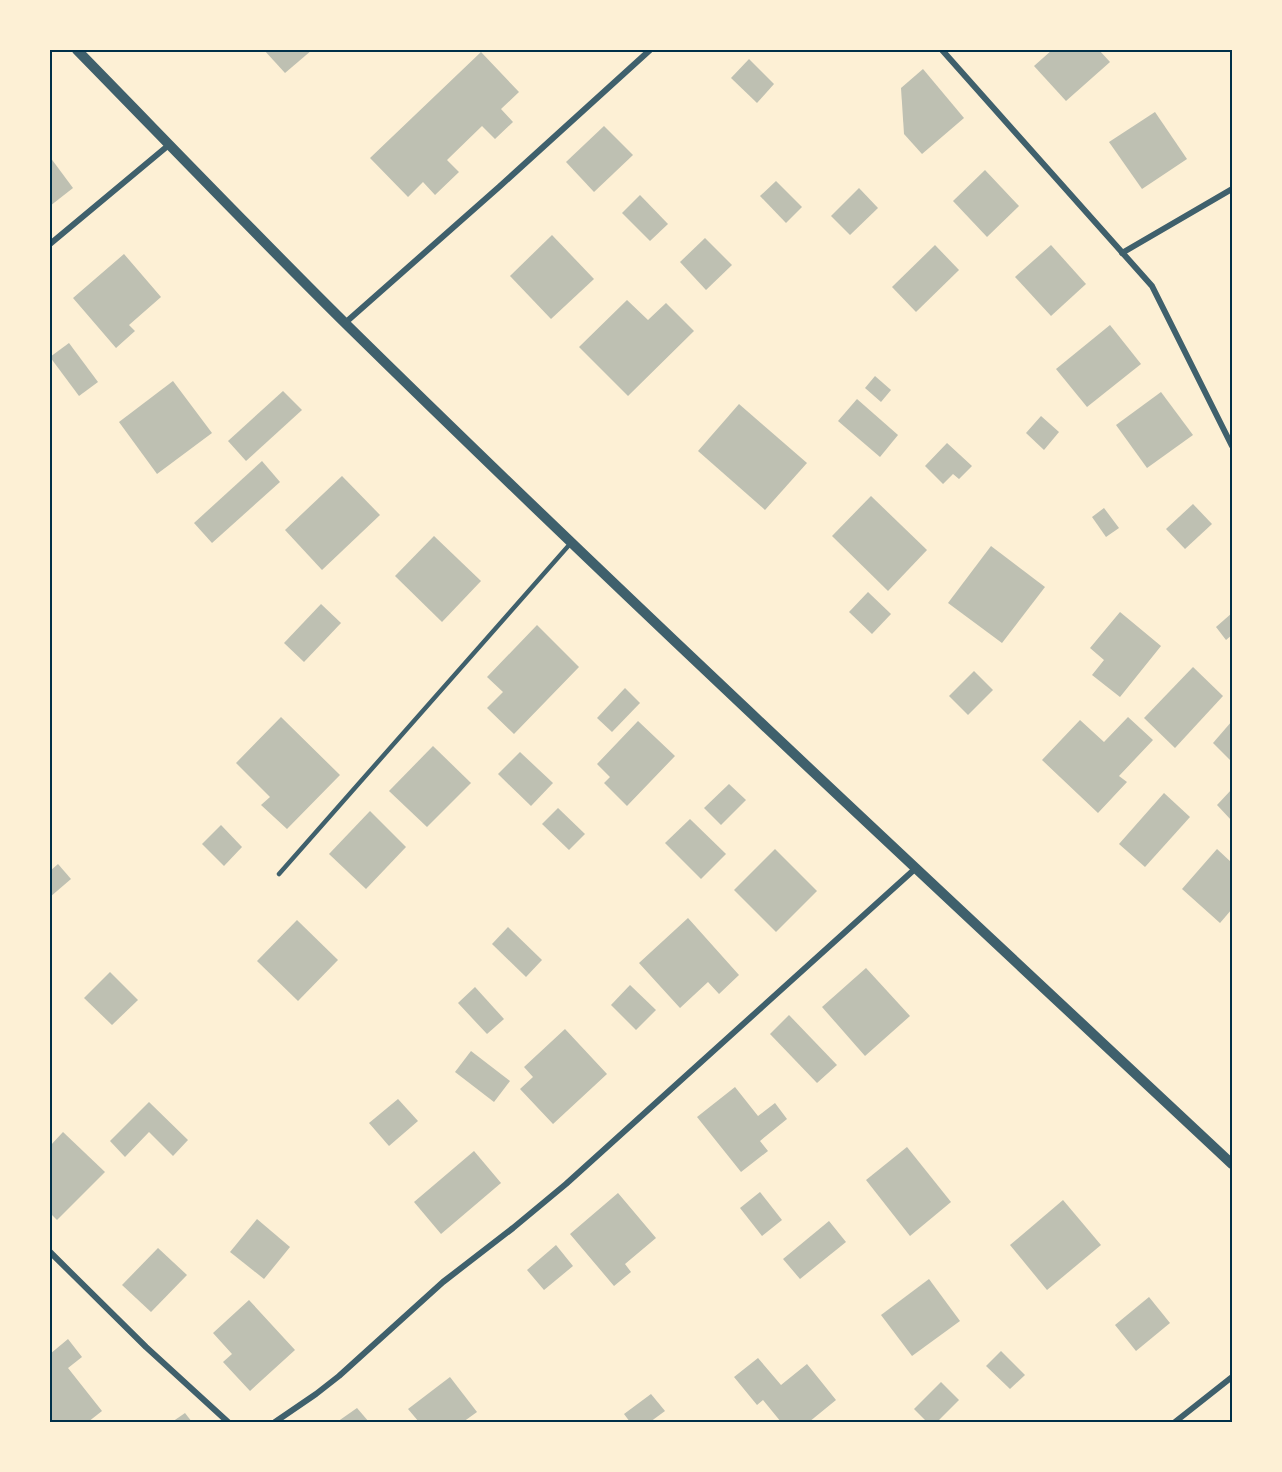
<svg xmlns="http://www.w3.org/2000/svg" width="1282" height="1472" font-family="Arial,sans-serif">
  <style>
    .building { fill: #bec0b2 }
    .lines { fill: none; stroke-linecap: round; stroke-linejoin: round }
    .service { stroke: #3f606c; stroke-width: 4.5 }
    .minor { stroke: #3f606c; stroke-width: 6 }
    .tertiary { stroke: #3f606c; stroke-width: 10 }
    .neatline { fill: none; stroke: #003049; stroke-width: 2 }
  </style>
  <rect width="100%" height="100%" fill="#fdf0d5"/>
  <g class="building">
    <path d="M264 50H312L285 73Z"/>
    <path d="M1052 50H1099L1110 62 1066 101 1034 66Z"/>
    <path d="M481 52 519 92 501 109 513 122 495 139 482 126 447 160 459 172 435 195 423 182 408 197 370 158Z"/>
    <path d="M749 59 774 84 757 103 731 78Z"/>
    <path d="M923 69 964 118 922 154 904 134 901 88Z"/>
    <path d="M1155 112 1187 159 1142 189 1109 142Z"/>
    <path d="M604 126 633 155 594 192 566 162Z"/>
    <path d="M50 157 73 188 50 206Z"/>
    <path d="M985 170 1019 206 987 237 953 201Z"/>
    <path d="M776 181 802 207 786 223 760 196Z"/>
    <path d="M859 188 878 208 850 235 831 216Z"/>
    <path d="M640 195 668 224 650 241 622 213Z"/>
    <path d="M552 235 594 279 551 319 510 276Z"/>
    <path d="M705 238 732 265 706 290 680 262Z"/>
    <path d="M935 245 959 270 916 312 892 287Z"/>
    <path d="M1051 245 1086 284 1051 316 1015 277Z"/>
    <path d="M124 254 161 297 129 325 135 331 116 348 73 298Z"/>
    <path d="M627 300 648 320 666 303 694 331 628 396 579 347Z"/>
    <path d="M1110 325 1141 364 1087 407 1056 369Z"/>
    <path d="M69 343 98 382 79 396 50 357Z"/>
    <path d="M875 376 891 390 881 402 865 388Z"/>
    <path d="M173 381 212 433 157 474 119 422Z"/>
    <path d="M283 391 302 410 246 461 228 441Z"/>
    <path d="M1161 392 1193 435 1147 468 1116 425Z"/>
    <path d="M857 399 898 435 880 457 838 421Z"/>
    <path d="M739 404 807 463 765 510 698 451Z"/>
    <path d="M1041 416 1059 432 1044 450 1026 433Z"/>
    <path d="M947 443 972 466 959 479 953 474 943 484 925 466Z"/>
    <path d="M262 461 280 482 212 543 194 523Z"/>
    <path d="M342 476 380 515 322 570 285 530Z"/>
    <path d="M871 496 927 550 888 591 832 536Z"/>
    <path d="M1193 504 1212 524 1185 549 1166 529Z"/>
    <path d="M1104 508 1119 528 1106 537 1092 517Z"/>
    <path d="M434 536 481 581 442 622 395 576Z"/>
    <path d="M991 546 1045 587 1002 643 948 603Z"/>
    <path d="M868 592 891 614 872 634 849 612Z"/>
    <path d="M321 604 341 623 304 662 284 643Z"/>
    <path d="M1120 612 1161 646 1120 697 1092 675 1104 660 1090 648Z"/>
    <path d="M1232 613V635L1226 640 1216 627Z"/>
    <path d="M537 625 579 667 514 734 487 708 503 692 487 677Z"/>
    <path d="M1193 667 1223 696 1175 748 1144 718Z"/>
    <path d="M974 671 993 690 968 715 949 696Z"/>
    <path d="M625 688 640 703 612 732 597 718Z"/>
    <path d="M281 717 340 775 287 829 261 805 270 797 236 763Z"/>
    <path d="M1128 717 1153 740 1119 776 1127 782 1098 813 1042 760 1080 720 1104 742Z"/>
    <path d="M638 721 675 756 627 806 604 783 610 777 597 764Z"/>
    <path d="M1232 721V762L1213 743Z"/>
    <path d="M433 746 471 783 427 827 389 791Z"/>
    <path d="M520 752 553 783 531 806 498 774Z"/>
    <path d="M729 784 746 800 721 825 704 808Z"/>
    <path d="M1232 789V821L1217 805Z"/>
    <path d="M1164 793 1190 817 1145 867 1119 844Z"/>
    <path d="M558 808 585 834 569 850 542 824Z"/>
    <path d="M370 811 406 847 366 889 329 854Z"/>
    <path d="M690 819 726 854 701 879 665 843Z"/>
    <path d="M221 825 242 847 224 866 202 844Z"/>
    <path d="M775 849 817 891 776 932 734 890Z"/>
    <path d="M1217 849 1232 863V909L1220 923 1182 889Z"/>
    <path d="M58 864 71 879 50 897V871Z"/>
    <path d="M688 918 739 975 719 994 708 982 680 1008 639 963Z"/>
    <path d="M297 920 338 960 298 1001 257 961Z"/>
    <path d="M508 927 542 960 526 977 492 944Z"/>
    <path d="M866 968 910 1016 865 1056 822 1007Z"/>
    <path d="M110 972 138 1000 112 1025 84 998Z"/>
    <path d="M630 985 656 1010 636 1030 611 1005Z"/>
    <path d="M475 987 504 1019 487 1034 458 1003Z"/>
    <path d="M789 1015 837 1065 817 1083 770 1034Z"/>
    <path d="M565 1029 607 1074 553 1124 520 1089 533 1077 524 1067Z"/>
    <path d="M471 1051 510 1081 494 1102 455 1072Z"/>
    <path d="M735 1087 758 1116 775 1103 787 1119 760 1141 768 1151 741 1172 697 1117Z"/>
    <path d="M398 1099 418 1121 389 1146 369 1123Z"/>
    <path d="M149 1102 188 1140 173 1156 149 1132 125 1157 110 1141Z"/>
    <path d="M63 1132 105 1172 57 1220 50 1213V1146Z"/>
    <path d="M907 1147 951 1202 910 1236 866 1180Z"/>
    <path d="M474 1151 501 1183 441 1234 414 1202Z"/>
    <path d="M760 1192 782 1220 762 1236 740 1208Z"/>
    <path d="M618 1193 656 1238 625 1264 631 1272 614 1286 570 1234Z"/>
    <path d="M1063 1200 1101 1245 1047 1290 1010 1245Z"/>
    <path d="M257 1219 290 1247 264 1279 230 1252Z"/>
    <path d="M829 1221 846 1242 800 1279 783 1259Z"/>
    <path d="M556 1245 573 1266 544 1290 527 1270Z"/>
    <path d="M158 1248 187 1275 151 1312 122 1285Z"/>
    <path d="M929 1279 960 1321 912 1356 881 1315Z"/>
    <path d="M1149 1297 1170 1323 1136 1351 1115 1325Z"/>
    <path d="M249 1300 295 1350 250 1391 223 1362 232 1354 213 1333Z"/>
    <path d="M68 1339 82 1357 68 1368 102 1411 88 1422H50V1354Z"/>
    <path d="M1001 1351 1025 1375 1010 1389 986 1366Z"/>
    <path d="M758 1358 781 1385 807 1364 836 1400 809 1422H781L763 1400 757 1405 734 1377Z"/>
    <path d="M450 1377 477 1412 463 1422H419L408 1409Z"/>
    <path d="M941 1382 959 1400 937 1422H927L914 1409Z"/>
    <path d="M651 1394 665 1411 650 1422H630L624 1414Z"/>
    <path d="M357 1408 369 1422H337Z"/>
    <path d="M185 1413 192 1422H172Z"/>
  </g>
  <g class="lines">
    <path class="service" d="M279 874 570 544"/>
    <g class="minor">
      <path d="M942 50 1152 286 1232 446"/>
      <path d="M50 244 170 144"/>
      <path d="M1122 253 1232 189"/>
      <path d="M345 323 499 187 650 50"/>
      <path d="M50 1252 146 1347 228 1422"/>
      <path d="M275 1422 316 1394 339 1376 443 1282 513 1228 566 1184 916 868"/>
      <path d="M1175 1422 1232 1377"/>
    </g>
    <path class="tertiary" d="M77 50C167 142 256 235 348 326 638 611 936 887 1232 1164"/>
  </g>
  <rect width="1282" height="1472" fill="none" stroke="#fdf0d5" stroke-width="102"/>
  <rect x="51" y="51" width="1180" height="1370" class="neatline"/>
</svg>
